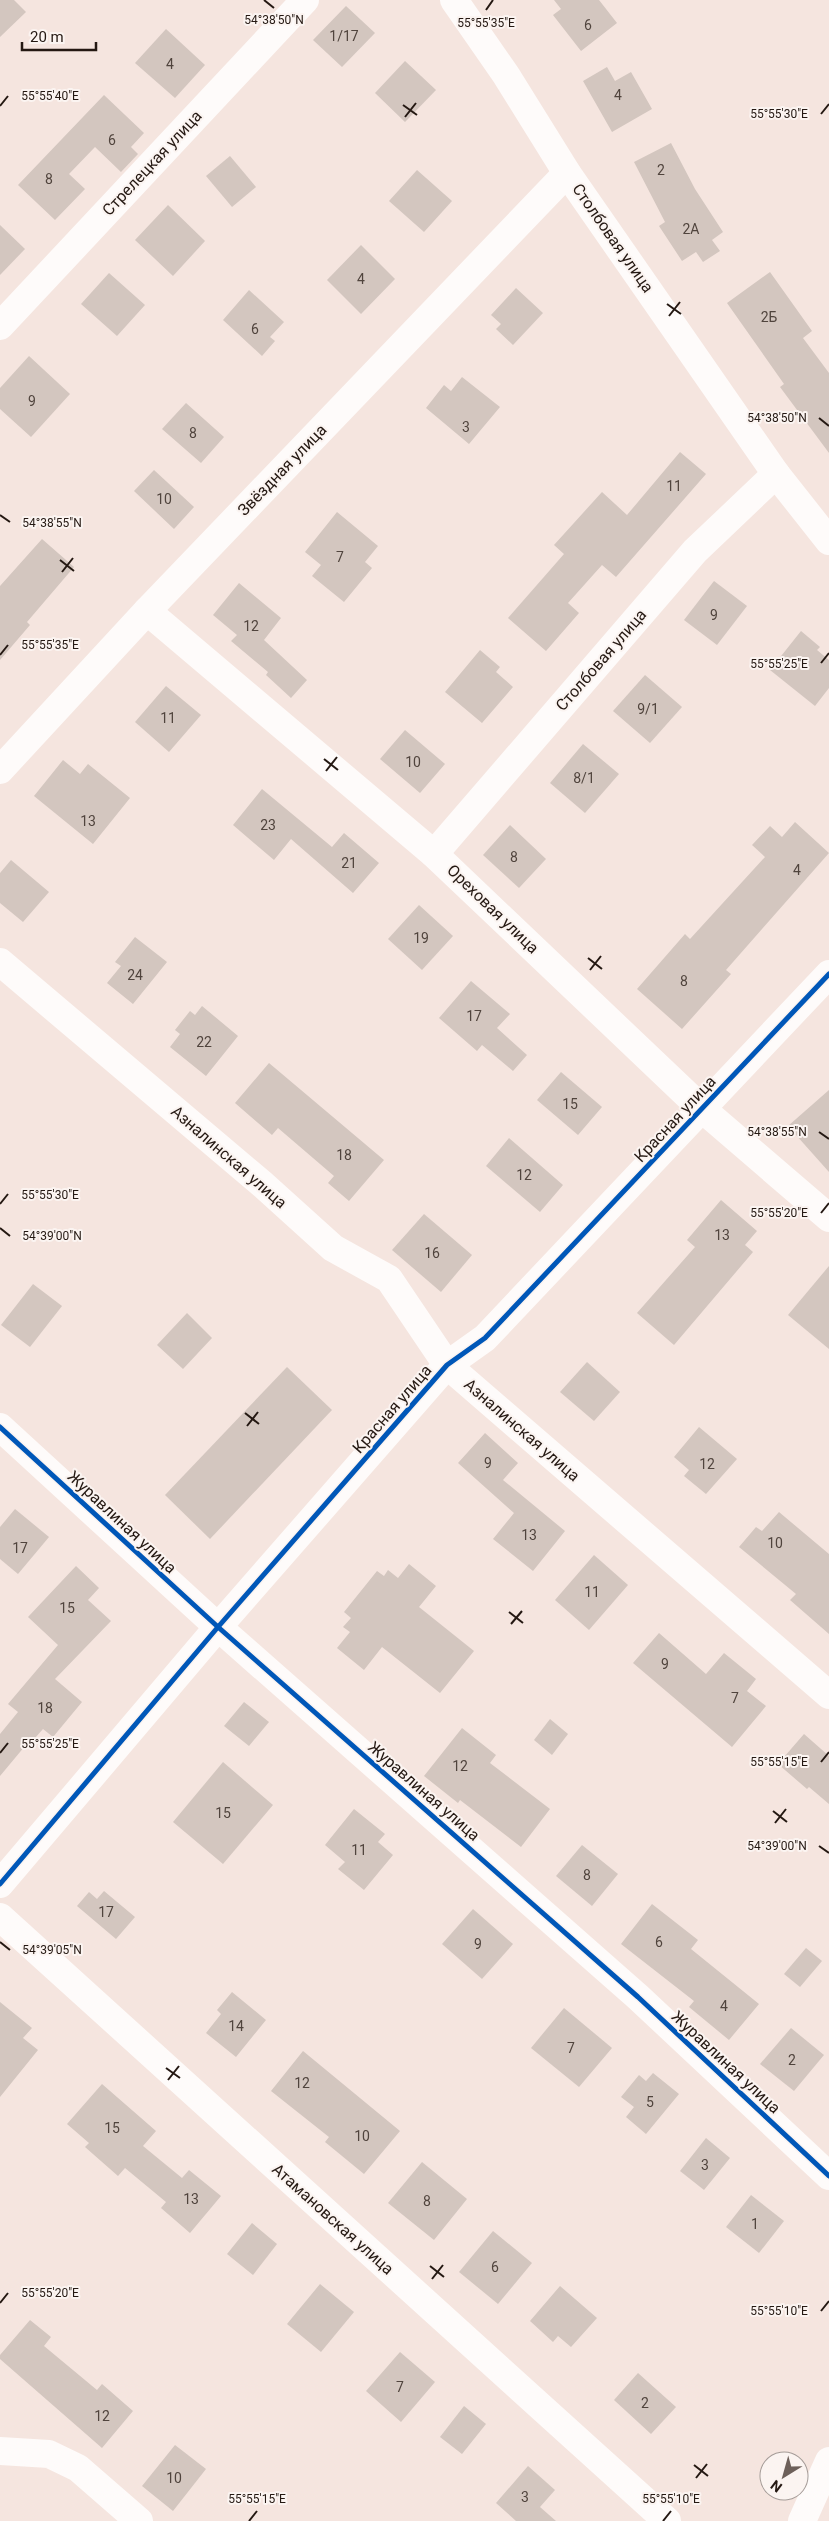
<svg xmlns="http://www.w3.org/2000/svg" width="829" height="2521" font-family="Roboto,sans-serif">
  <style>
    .building { fill: #d3c6bf }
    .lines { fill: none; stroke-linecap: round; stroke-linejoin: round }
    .minor { stroke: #fefbfa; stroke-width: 28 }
    .cycleway-casing { stroke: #fbf4f1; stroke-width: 8 }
    .cycleway { stroke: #0057b8; stroke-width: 5 }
    .ticks { fill: none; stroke: #241812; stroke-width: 2 }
    .labels { text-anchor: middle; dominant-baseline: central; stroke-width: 4; stroke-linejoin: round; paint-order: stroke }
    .number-label { font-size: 14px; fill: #50443d }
    .street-label { font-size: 16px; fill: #241812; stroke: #fbf4f1 }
    .ticks-label { font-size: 12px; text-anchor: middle; fill: #241812; stroke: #fbf4f1; stroke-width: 4; stroke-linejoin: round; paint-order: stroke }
  </style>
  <rect width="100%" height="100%" fill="#f5e5df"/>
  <g class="building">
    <path d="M0 0H14L26 12 0 37Z"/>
    <path d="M554 0H599L617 23 581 51 553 15 561 9Z"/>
    <path d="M346 6 375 33 342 67 313 40Z"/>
    <path d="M166 29 205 65 175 98 135 63Z"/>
    <path d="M405 61 436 90 405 122 375 93Z"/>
    <path d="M607 67 615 81 631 72 652 109 612 132 583 81Z"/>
    <path d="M104 95 144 133 131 147 138 154 121 172 95 147 69 174 85 189 55 220 18 185Z"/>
    <path d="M671 143 695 189 723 232 712 240 720 251 703 262 696 252 682 261 659 226 665 222 634 162Z"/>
    <path d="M230 156 256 187 232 207 206 176Z"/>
    <path d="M417 170 452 201 424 232 389 201Z"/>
    <path d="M168 205 205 241 173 276 135 240Z"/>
    <path d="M0 225 25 249 0 275Z"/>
    <path d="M361 245 395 279 361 314 327 280Z"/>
    <path d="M770 272 812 331 803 338 829 373V453L780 387 784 384 727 303Z"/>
    <path d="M109 273 145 305 117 336 81 304Z"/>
    <path d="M516 288 543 313 513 345 496 329 501 324 491 315Z"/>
    <path d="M249 290 284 322 270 337 275 341 262 356 223 320Z"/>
    <path d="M29 356 70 394 31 437 0 409V388Z"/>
    <path d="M462 377 500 407 469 444 426 408 444 385 451 391Z"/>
    <path d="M186 403 224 437 201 463 162 429Z"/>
    <path d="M680 452 706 474 616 577 602 565 568 603 579 613 546 651 508 618 564 554 554 545 602 492 627 515Z"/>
    <path d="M154 470 194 507 174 529 134 491Z"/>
    <path d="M337 512 378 546 365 562 372 568 344 602 312 576 321 565 305 552Z"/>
    <path d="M42 539 74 567 27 622 30 625 0 660V586Z"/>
    <path d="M714 581 747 606 717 645 684 620Z"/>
    <path d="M239 583 281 618 264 640 307 680 291 698 266 675 268 672 231 641 237 635 213 615Z"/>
    <path d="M801 631 820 647 817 650 829 660V688L815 706 770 670Z"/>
    <path d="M480 650 500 667 496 672 513 687 482 723 445 692Z"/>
    <path d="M645 675 682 707 650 743 613 711Z"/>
    <path d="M166 686 201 715 169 752 135 722Z"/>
    <path d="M405 730 445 764 420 793 380 759Z"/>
    <path d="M583 744 619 774 585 813 550 783Z"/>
    <path d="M63 760 80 774 88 764 130 798 93 844 34 796Z"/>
    <path d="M262 789 332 847 344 833 379 863 353 893 291 839 274 860 233 825Z"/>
    <path d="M795 822 829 853 726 970 731 974 682 1029 637 989 685 934 690 939 765 857 752 845 770 826 782 837Z"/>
    <path d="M510 825 546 859 519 888 483 855Z"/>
    <path d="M11 860 49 892 23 922 0 903V873Z"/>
    <path d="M419 905 453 936 422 970 388 939Z"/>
    <path d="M135 937 167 962 133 1004 107 983 121 966 115 962Z"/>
    <path d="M471 981 510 1014 497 1028 527 1055 513 1071 482 1045 477 1051 439 1018Z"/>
    <path d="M202 1006 238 1036 206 1076 170 1047 180 1034 175 1030 190 1011 195 1015Z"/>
    <path d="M269 1063 384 1160 349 1201 328 1183 334 1176 278 1128 272 1135 235 1103Z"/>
    <path d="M561 1072 602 1107 578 1135 537 1100Z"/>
    <path d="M829 1090V1172L788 1126Z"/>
    <path d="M509 1138 563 1185 540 1212 486 1166Z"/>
    <path d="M721 1200 757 1231 745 1245 753 1252 674 1345 637 1313 695 1247 687 1240Z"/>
    <path d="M424 1214 472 1255 441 1292 392 1250Z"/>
    <path d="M829 1266V1349L788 1315Z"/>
    <path d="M33 1284 62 1306 30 1347 1 1325Z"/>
    <path d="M187 1313 212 1338 183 1369 157 1345Z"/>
    <path d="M587 1362 620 1392 594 1421 560 1392Z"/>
    <path d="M287 1367 332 1410 210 1539 165 1495Z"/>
    <path d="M699 1427 737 1459 706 1494 684 1476 689 1470 674 1457Z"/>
    <path d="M485 1433 518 1463 503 1480 565 1531 533 1571 493 1539 514 1513 458 1463Z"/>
    <path d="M15 1509 49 1537 18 1574 0 1559V1527Z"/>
    <path d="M779 1512 829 1554V1634L790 1600 796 1594 739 1547 756 1527 762 1531Z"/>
    <path d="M594 1555 628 1585 589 1630 555 1600Z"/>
    <path d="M409 1564 436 1586 419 1607 474 1651 440 1693 382 1647 364 1670 337 1648 350 1632 343 1627 351 1618 344 1612 377 1571 384 1576 388 1570 398 1578Z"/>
    <path d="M76 1566 99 1588 88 1600 111 1621 55 1679 82 1702 53 1737 43 1729 27 1747 25 1746 0 1776V1734L18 1712 8 1704 58 1645 28 1617Z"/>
    <path d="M659 1633 706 1674 724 1653 756 1679 747 1691 766 1706 732 1747 633 1663Z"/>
    <path d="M244 1702 269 1722 249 1746 224 1726Z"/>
    <path d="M550 1719 568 1734 552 1755 534 1740Z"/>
    <path d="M462 1728 496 1755 490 1763 550 1809 521 1847 460 1800 458 1803 424 1776Z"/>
    <path d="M804 1734 829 1756V1804L809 1787 807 1789 778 1764Z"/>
    <path d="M223 1762 273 1805 223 1864 173 1822Z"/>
    <path d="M354 1809 385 1834 378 1842 393 1855 364 1890 338 1869 345 1862 325 1845Z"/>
    <path d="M582 1845 618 1874 592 1906 556 1876Z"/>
    <path d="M104 1891 135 1917 116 1939 77 1906 89 1892 97 1899Z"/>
    <path d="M652 1904 698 1940 691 1949 759 2004 729 2040 689 2007 694 2001 621 1944Z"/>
    <path d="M473 1909 513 1944 482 1979 442 1944Z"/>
    <path d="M806 1948 822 1961 800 1987 784 1974Z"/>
    <path d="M232 1992 266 2020 236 2057 206 2033 221 2014 217 2010Z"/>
    <path d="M0 2002 32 2028 23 2038 38 2050 0 2097Z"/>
    <path d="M564 2008 612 2048 579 2087 531 2048Z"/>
    <path d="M791 2028 824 2055 794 2091 760 2064Z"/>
    <path d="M303 2051 400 2131 364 2174 325 2142 329 2137 271 2091Z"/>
    <path d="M653 2073 679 2094 646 2134 626 2117 634 2107 621 2097 639 2075 646 2081Z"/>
    <path d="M102 2084 156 2131 143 2146 182 2178 189 2170 221 2196 190 2233 161 2208 166 2202 125 2168 118 2176 85 2147 89 2143 67 2124Z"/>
    <path d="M706 2138 730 2158 704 2190 680 2171Z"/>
    <path d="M422 2162 467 2199 434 2240 388 2203Z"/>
    <path d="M751 2195 784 2221 759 2253 726 2227Z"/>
    <path d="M252 2223 277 2244 253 2275 227 2254Z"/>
    <path d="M493 2231 532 2263 498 2304 459 2272Z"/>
    <path d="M320 2284 354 2312 321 2352 287 2324Z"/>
    <path d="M560 2286 597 2318 571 2347 558 2336 553 2342 530 2321Z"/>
    <path d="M30 2320 51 2337 44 2346 97 2390 102 2384 133 2411 102 2448 0 2359V2355Z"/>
    <path d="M400 2352 435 2382 401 2422 366 2391Z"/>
    <path d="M638 2373 676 2407 651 2434 614 2400Z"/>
    <path d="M464 2406 486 2424 462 2454 440 2437Z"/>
    <path d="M175 2445 206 2469 173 2511 142 2486Z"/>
    <path d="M528 2466 555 2490 540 2507 556 2521H516L496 2503Z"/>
  </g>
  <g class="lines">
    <g class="minor">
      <path d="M454 0 506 75 567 173 776 474 829 541"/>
      <path d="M0 326 305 0"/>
      <path d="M147 611 434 854 701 1108 829 1218"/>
      <path d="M0 770 147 611 567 173"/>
      <path d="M434 854 695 551 776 474"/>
      <path d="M0 962 261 1183 333 1248 389 1279 447 1365 829 1695"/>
      <path d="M0 1427 218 1627 638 1997 829 2176"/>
      <path d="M0 1884 218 1627 447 1365 485 1338 829 974"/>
      <path d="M0 1917 667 2521"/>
      <path d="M0 2451 49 2454 78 2468 139 2521"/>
      <path d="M802 2521 829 2461"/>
    </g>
    <defs>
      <g id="cycleway">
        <path d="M0 1427 218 1627 638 1997 829 2176"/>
        <path d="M0 1884 218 1627 447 1365 485 1338 829 974"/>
      </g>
    </defs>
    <use href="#cycleway" class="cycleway-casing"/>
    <use href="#cycleway" class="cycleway"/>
  </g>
  <path class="ticks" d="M264 0 274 8M486 10 493 0M403 105 417 115M0 106 8 96M821 114 829 104M405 117 416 103M667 304 681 314M669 316 680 302M819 418 829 426M0 515 10 522M60 560 74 571M62 572 73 558M0 655 8 645M821 663 829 653M324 759 338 770M326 771 337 757M588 958 602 969M590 970 601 956M819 1132 829 1139M0 1204 8 1194M821 1213 829 1203M0 1228 10 1236M245 1413 259 1424M247 1426 258 1412M509 1612 523 1623M511 1624 522 1611M0 1753 8 1743M821 1762 829 1752M773 1811 787 1822M775 1823 786 1809M819 1846 829 1853M0 1942 10 1950M166 2068 180 2078M168 2080 179 2066M430 2266 444 2277M432 2279 443 2265M0 2303 8 2293M821 2311 829 2301M694 2465 708 2476M696 2478 707 2464M249 2521 257 2511M663 2521 671 2511"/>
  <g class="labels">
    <g class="number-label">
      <text x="588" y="25">6</text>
      <text x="344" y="36">1/17</text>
      <text x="170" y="64">4</text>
      <text x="618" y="95">4</text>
      <text x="112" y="140">6</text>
      <text x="661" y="170">2</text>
      <text x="49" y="179">8</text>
      <text x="691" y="229">2А</text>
      <text x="361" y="279">4</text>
      <text x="769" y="317">2Б</text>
      <text x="255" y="329">6</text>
      <text x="32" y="401">9</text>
      <text x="466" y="427">3</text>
      <text x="193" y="433">8</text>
      <text x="674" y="486">11</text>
      <text x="164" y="499">10</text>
      <text x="340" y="557">7</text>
      <text x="714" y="615">9</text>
      <text x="251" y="626">12</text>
      <text x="648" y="709">9/1</text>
      <text x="168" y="718">11</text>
      <text x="413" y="762">10</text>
      <text x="584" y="778">8/1</text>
      <text x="88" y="821">13</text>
      <text x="268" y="825">23</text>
      <text x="514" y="857">8</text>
      <text x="349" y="863">21</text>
      <text x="797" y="870">4</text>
      <text x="421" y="938">19</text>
      <text x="135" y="975">24</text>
      <text x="684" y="981">8</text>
      <text x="474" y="1016">17</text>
      <text x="204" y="1042">22</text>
      <text x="570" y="1104">15</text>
      <text x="344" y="1155">18</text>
      <text x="524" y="1175">12</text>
      <text x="722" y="1235">13</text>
      <text x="432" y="1253">16</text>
      <text x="488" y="1463">9</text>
      <text x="707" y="1464">12</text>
      <text x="529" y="1535">13</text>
      <text x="775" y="1543">10</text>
      <text x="20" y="1548">17</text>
      <text x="592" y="1592">11</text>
      <text x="67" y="1608">15</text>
      <text x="665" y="1664">9</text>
      <text x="735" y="1698">7</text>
      <text x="45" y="1708">18</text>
      <text x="460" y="1766">12</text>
      <text x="223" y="1813">15</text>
      <text x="359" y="1850">11</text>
      <text x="587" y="1875">8</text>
      <text x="106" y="1912">17</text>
      <text x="659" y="1942">6</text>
      <text x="478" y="1944">9</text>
      <text x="724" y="2006">4</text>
      <text x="236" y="2026">14</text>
      <text x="571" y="2048">7</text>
      <text x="792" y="2060">2</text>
      <text x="302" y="2083">12</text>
      <text x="650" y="2102">5</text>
      <text x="112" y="2128">15</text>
      <text x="362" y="2136">10</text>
      <text x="705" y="2165">3</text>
      <text x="191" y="2199">13</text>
      <text x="427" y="2201">8</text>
      <text x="755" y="2224">1</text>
      <text x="495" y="2267">6</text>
      <text x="400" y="2387">7</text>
      <text x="645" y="2403">2</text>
      <text x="102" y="2416">12</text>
      <text x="174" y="2478">10</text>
      <text x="525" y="2497">3</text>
    </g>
    <g class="street-label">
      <text transform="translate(152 163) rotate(-47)">Стрелецкая улица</text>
      <text transform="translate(613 238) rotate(55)">Столбовая улица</text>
      <text transform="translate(282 470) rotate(-46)">Звёздная улица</text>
      <text transform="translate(601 660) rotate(-49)">Столбовая улица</text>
      <text transform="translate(493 909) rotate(44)">Ореховая улица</text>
      <text transform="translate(675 1119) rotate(-47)">Красная улица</text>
      <text transform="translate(229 1157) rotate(41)">Азналинская улица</text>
      <text transform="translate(392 1409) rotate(-49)">Красная улица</text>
      <text transform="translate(522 1430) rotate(41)">Азналинская улица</text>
      <text transform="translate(122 1522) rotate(43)">Журавлиная улица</text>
      <text transform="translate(424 1791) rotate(41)">Журавлиная улица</text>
      <text transform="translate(726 2062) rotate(43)">Журавлиная улица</text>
      <text transform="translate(333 2219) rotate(42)">Атамановская улица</text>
    </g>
  </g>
  <g class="ticks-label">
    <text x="274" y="24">54°38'50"N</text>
    <text x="486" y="27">55°55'35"E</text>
    <text x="50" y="100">55°55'40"E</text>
    <text x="779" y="118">55°55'30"E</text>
    <text x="777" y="422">54°38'50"N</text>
    <text x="52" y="527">54°38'55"N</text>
    <text x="50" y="649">55°55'35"E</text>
    <text x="779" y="668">55°55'25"E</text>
    <text x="777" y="1136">54°38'55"N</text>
    <text x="50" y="1199">55°55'30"E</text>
    <text x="779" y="1217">55°55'20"E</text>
    <text x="52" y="1240">54°39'00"N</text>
    <text x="50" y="1748">55°55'25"E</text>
    <text x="779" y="1766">55°55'15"E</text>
    <text x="777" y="1850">54°39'00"N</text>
    <text x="52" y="1954">54°39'05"N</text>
    <text x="50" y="2297">55°55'20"E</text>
    <text x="779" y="2315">55°55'10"E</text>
    <text x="257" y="2503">55°55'15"E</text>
    <text x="671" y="2503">55°55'10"E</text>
  </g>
  <g transform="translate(784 2476) rotate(217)"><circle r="24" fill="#fbf4f1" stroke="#a59c98"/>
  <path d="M0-4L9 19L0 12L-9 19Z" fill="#6d605a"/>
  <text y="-8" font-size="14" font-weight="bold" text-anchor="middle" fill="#241812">N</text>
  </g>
  <path d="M22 42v8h74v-8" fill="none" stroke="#241812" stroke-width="2.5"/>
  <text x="30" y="42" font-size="15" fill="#241812" stroke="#fbf4f1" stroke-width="4" paint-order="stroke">20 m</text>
</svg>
